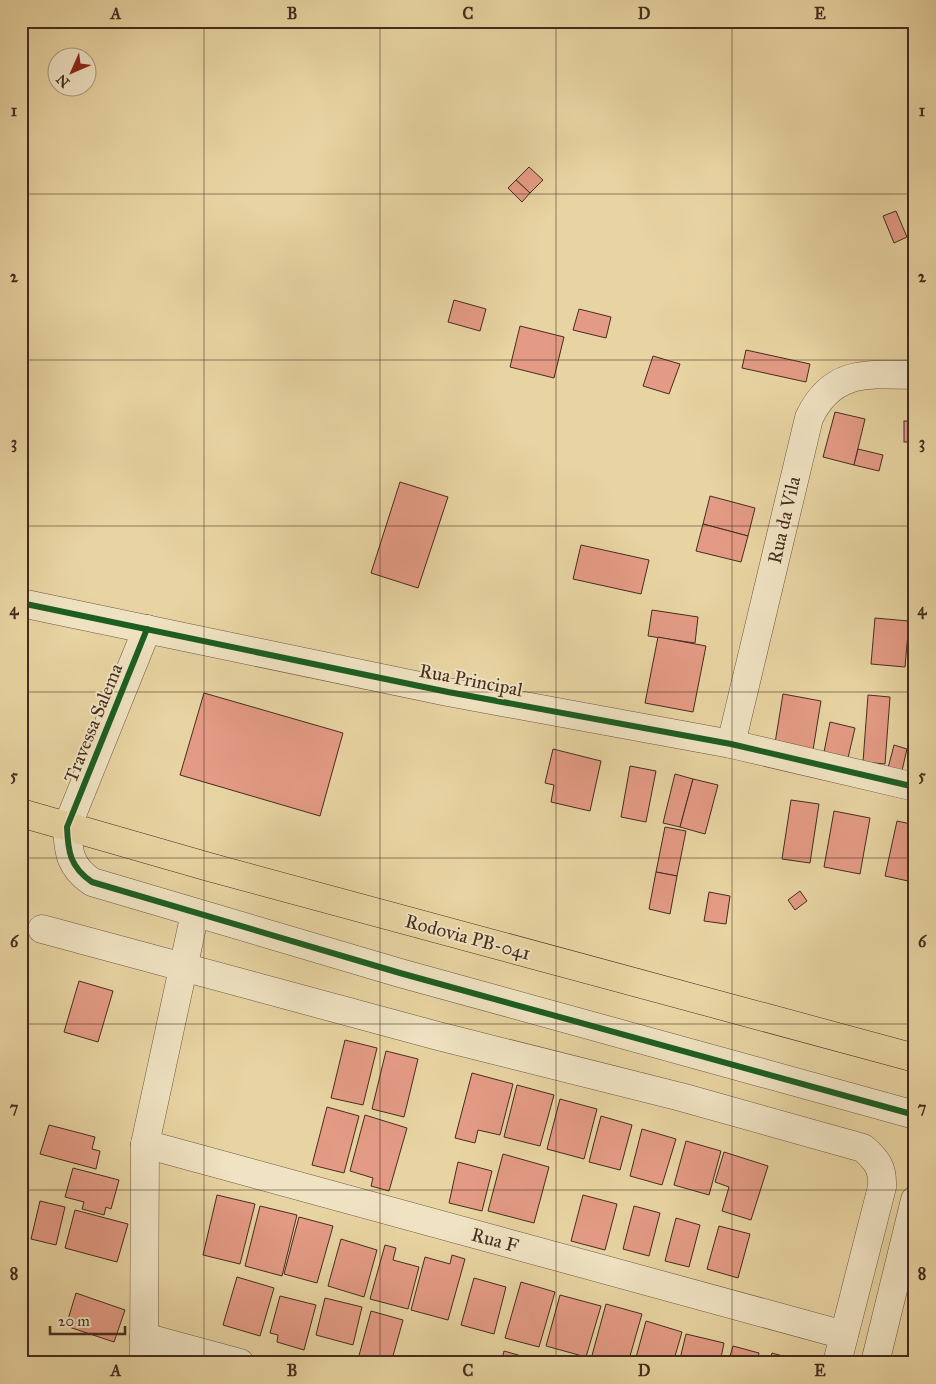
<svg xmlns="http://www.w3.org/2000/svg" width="936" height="1384" font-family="'IM FELL Great Primer',serif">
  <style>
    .building { fill: #e49b85; stroke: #442c1f }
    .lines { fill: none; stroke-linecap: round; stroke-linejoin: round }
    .minor-casing { stroke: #6d5640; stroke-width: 29 }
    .major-casing { stroke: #442c1f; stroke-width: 29 }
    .minor { stroke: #f0e3c3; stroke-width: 28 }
    .major { stroke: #e8d4a2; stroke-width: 28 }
    .cycleway-casing { stroke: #f0e3c3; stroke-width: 9 }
    .cycleway { stroke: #1b5e20; stroke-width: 6 }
    .grid { fill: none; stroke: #442c1f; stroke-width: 1; stroke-opacity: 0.55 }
    .labels { text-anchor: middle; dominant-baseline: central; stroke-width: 4; stroke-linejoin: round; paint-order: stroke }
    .street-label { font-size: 19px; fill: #442c1f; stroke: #f0e3c3 }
    .neatline { fill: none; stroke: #442c1f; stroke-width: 2 }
    .grid-label { font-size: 16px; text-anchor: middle; font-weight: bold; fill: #442c1f }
  </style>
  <rect width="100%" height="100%" fill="#e8d4a2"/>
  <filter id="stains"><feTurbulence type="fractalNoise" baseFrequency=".004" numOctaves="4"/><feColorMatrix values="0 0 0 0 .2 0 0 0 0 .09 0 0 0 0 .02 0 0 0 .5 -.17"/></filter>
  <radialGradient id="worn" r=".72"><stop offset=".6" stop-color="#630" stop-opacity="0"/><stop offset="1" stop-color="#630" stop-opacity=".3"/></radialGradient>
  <g class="building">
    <path d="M529 167 543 180 530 193 516 180Z"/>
    <path d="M516 180 530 193 522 202 508 188Z"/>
    <path d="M896 211 907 237 894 243 883 216Z"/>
    <path d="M454 300 486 309 480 331 448 322Z"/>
    <path d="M579 309 611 317 606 338 573 330Z"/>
    <path d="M520 326 564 337 554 378 510 367Z"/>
    <path d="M746 350 810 364 806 382 742 368Z"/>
    <path d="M653 356 680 364 669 394 643 386Z"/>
    <path d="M835 412 865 419 854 465 823 457Z"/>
    <rect x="904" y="421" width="11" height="21"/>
    <path d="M858 449 883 455 879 471 854 465Z"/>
    <path d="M400 482 448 497 418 588 371 573Z"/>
    <path d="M710 496 755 508 748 536 703 524Z"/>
    <path d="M703 524 748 536 741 562 696 551Z"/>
    <path d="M581 545 649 560 641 594 573 579Z"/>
    <path d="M652 610 698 617 695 643 648 636Z"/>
    <path d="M875 618 909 621 905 667 871 664Z"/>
    <path d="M658 637 706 646 693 712 645 703Z"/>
    <path d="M913 667H915V699H911Z"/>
    <path d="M204 693 343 733 320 816 180 775Z"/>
    <path d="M783 694 821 701 813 750 775 743Z"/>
    <path d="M868 695 890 697 885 764 863 762Z"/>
    <path d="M830 722 855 728 848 758 824 752Z"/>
    <path d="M894 745 907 749 901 775 887 772Z"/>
    <path d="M553 749 601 761 590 811 551 802 554 785 545 783Z"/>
    <path d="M630 766 656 771 646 822 621 817Z"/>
    <path d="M675 774 693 779 680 827 663 823Z"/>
    <path d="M693 779 718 785 705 834 680 827Z"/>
    <path d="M791 800 819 804 810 863 782 859Z"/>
    <path d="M834 811 870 818 860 874 824 867Z"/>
    <path d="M897 821 915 825 913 882 885 876Z"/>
    <path d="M665 827 686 831 677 876 656 872Z"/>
    <path d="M656 872 677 876 670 914 649 909Z"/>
    <path d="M800 891 807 901 795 910 788 900Z"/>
    <path d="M709 892 730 896 726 924 704 921Z"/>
    <path d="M79 981 113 991 98 1042 64 1032Z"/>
    <path d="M345 1040 377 1048 363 1105 331 1098Z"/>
    <path d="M386 1051 418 1059 404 1117 372 1109Z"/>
    <path d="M472 1073 513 1084 500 1135 478 1130 475 1143 455 1138Z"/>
    <path d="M517 1085 554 1095 540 1146 504 1137Z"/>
    <path d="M560 1099 597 1109 584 1159 547 1149Z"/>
    <path d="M327 1107 359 1116 344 1173 312 1165Z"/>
    <path d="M365 1115 407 1128 389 1191 371 1186 373 1178 350 1171Z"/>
    <path d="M601 1116 632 1125 620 1170 589 1162Z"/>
    <path d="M49 1125 95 1137 92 1149 100 1151 96 1169 40 1154Z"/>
    <path d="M642 1129 676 1139 662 1185 630 1176Z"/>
    <path d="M686 1141 721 1151 709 1195 674 1185Z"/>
    <path d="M724 1152 768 1166 751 1220 722 1211 729 1187 715 1182Z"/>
    <path d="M503 1154 549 1167 534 1223 488 1211Z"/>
    <path d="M458 1162 492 1171 482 1211 449 1203Z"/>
    <path d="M73 1168 119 1180 111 1209 106 1207 104 1215 82 1209 84 1202 65 1197Z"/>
    <path d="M217 1195 255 1204 240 1264 203 1255Z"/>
    <path d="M583 1195 617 1204 605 1250 571 1241Z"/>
    <path d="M40 1201 65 1207 56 1245 31 1239Z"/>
    <path d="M260 1206 297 1215 282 1276 245 1266Z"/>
    <path d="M634 1206 660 1213 649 1256 623 1249Z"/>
    <path d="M75 1210 128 1224 117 1262 65 1248Z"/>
    <path d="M299 1217 333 1226 317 1283 284 1274Z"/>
    <path d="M676 1218 700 1225 689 1267 665 1261Z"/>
    <path d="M719 1226 750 1234 738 1278 707 1269Z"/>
    <path d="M341 1239 377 1250 364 1297 328 1286Z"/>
    <path d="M385 1245 396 1248 393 1260 419 1267 408 1309 370 1299Z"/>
    <path d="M452 1255 465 1259 448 1320 411 1310 425 1257 450 1264Z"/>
    <path d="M237 1277 274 1288 260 1336 223 1325Z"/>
    <path d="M474 1278 506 1287 494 1334 461 1325Z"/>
    <path d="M521 1282 555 1292 539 1347 505 1338Z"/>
    <path d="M76 1293 125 1310 114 1342 66 1326Z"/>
    <path d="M560 1295 601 1306 586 1357 546 1346Z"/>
    <path d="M280 1296 316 1305 304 1350 277 1342 278 1335 270 1333Z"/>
    <path d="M325 1298 362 1307 353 1345 316 1335Z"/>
    <path d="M606 1304 642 1314 628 1363H604L591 1359Z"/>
    <path d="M371 1311 403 1320 391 1363H357Z"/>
    <path d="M646 1321 682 1332 673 1363 635 1361Z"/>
    <path d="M686 1334 724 1343 720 1363H679Z"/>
    <path d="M733 1346 759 1353 757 1363H728Z"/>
    <path d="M504 1351 532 1359 530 1363H501Z"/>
    <path d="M772 1353 808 1363H769Z"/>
  </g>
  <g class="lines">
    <defs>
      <g id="minor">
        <path d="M21 603 448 692 731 744 915 787"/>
        <path d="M147 629 67 827C68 852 70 867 92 882L400 973 915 1115"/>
        <path d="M731 744 809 418C832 369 868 374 915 375"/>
        <path d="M42 929 438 1036 681 1097 863 1148C877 1160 883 1168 882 1187L837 1363"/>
        <path d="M145 1144 844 1335"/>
        <path d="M144 1337 240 1363"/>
        <path d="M144 1363 145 1144 195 913"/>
        <path d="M875 1363 915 1200"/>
      </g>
      <path id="major" d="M21 813 209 867 915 1058"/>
    </defs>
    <use href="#minor" class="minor-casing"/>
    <use href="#major" class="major-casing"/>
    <use href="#minor" class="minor"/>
    <use href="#major" class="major"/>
    <defs>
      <g id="cycleway">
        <path d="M21 603 448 692 731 744 915 787"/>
        <path d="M147 629 67 827C68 852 70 867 92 882L400 973 915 1115"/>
      </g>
    </defs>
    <use href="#cycleway" class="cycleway-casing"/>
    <use href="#cycleway" class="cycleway"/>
  </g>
  <path class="grid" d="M204 21V1363M380 21V1363M556 21V1363M732 21V1363M21 194H915M21 360H915M21 526H915M21 692H915M21 858H915M21 1024H915M21 1190H915"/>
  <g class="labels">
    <g class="street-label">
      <text transform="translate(784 520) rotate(-77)">Rua da Vila</text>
      <text transform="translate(471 680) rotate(11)">Rua Principal</text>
      <text transform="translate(93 723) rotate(-68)">Travessa Salema</text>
      <text transform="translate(468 937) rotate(15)">Rodovia PB-041</text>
      <text transform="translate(495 1240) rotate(15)">Rua F</text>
    </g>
  </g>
  <rect width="936" height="1384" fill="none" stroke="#e8d4a2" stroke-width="55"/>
  <g transform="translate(72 72) rotate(225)"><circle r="24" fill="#f0e3c3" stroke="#ab9a81"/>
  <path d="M0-4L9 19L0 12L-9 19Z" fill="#8f2418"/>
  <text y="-8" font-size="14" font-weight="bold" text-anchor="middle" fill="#442c1f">N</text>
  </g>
  <path d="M50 1326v8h75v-8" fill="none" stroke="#442c1f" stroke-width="2.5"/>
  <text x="58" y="1326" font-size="15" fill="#442c1f" stroke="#f0e3c3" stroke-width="4" paint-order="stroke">20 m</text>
  <rect x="28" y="28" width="880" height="1328" class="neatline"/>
  <g class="grid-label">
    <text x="116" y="19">A</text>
    <text x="292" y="19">B</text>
    <text x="468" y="19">C</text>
    <text x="644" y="19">D</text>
    <text x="820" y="19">E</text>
    <text x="14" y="116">1</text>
    <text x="922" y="116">1</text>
    <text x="14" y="282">2</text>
    <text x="922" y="282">2</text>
    <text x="14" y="448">3</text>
    <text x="922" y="448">3</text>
    <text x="14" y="615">4</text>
    <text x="922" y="615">4</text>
    <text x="14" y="781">5</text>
    <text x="922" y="781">5</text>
    <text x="14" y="947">6</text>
    <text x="922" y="947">6</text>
    <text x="14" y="1113">7</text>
    <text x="922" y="1113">7</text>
    <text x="14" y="1279">8</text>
    <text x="922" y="1279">8</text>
    <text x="116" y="1376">A</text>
    <text x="292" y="1376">B</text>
    <text x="468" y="1376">C</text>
    <text x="644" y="1376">D</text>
    <text x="820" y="1376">E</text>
  </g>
  <rect width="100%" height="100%" filter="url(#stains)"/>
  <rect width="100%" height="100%" fill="url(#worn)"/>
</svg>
